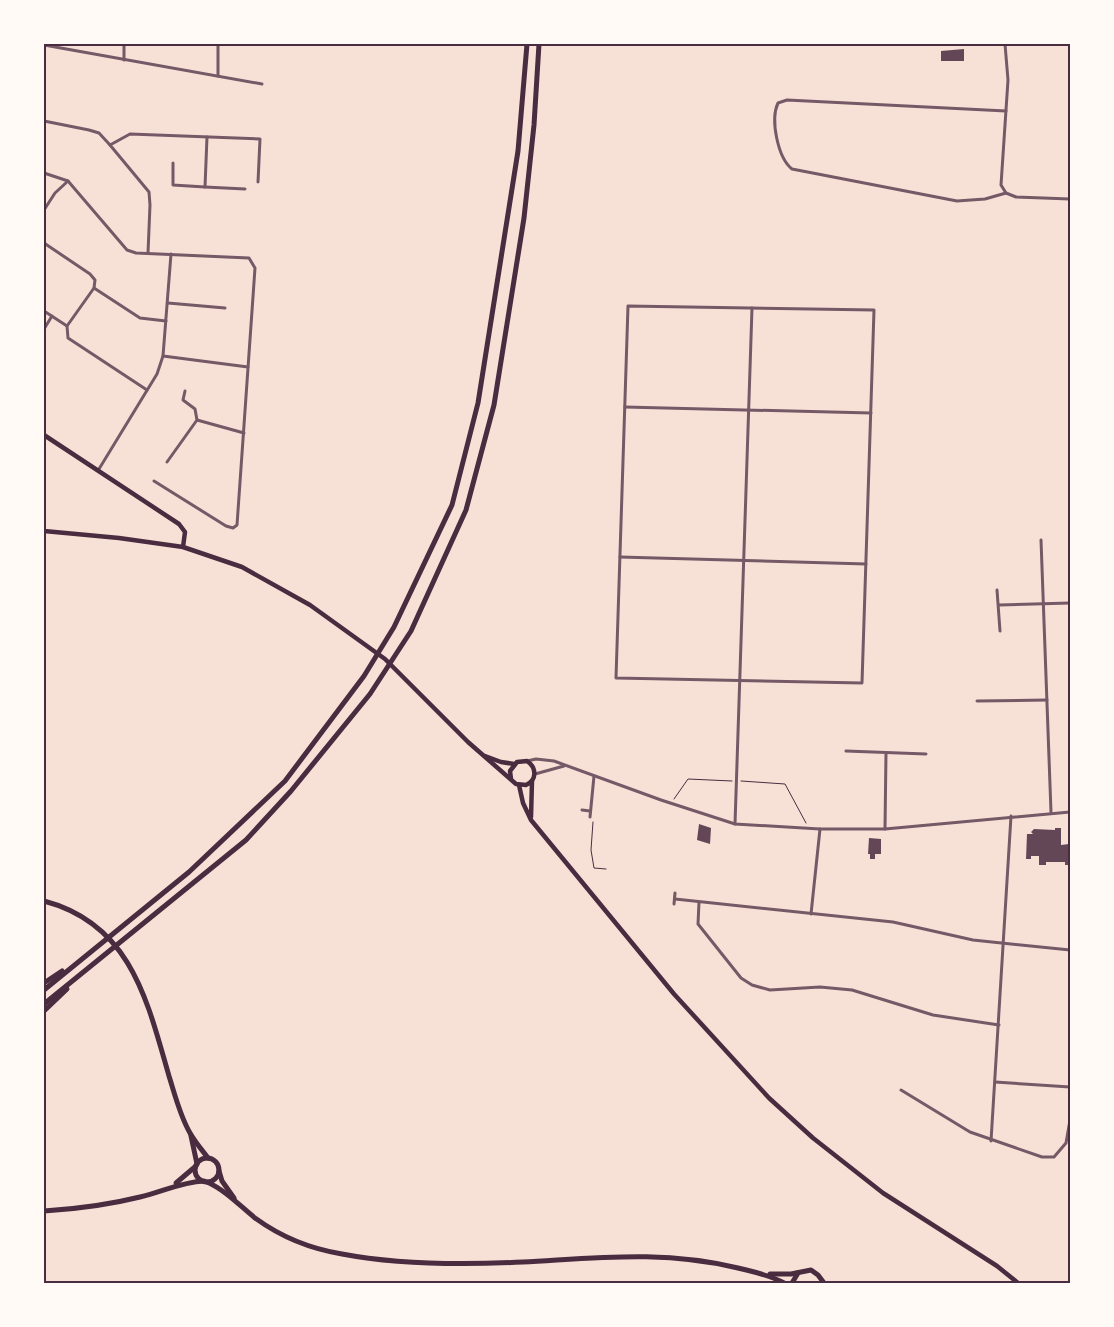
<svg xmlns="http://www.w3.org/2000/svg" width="1114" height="1327" font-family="'DejaVu Sans',sans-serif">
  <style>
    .building { fill: #644757 }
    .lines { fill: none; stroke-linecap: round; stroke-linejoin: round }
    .path { stroke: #4a2c40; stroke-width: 1 }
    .minor { stroke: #755966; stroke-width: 3 }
    .secondary { stroke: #4a2c40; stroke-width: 4.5 }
    .primary { stroke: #4a2c40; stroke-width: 5 }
    .trunk { stroke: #4a2c40; stroke-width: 5 }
    .neatline { fill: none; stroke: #4a2c40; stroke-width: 2 }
  </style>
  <rect width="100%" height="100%" fill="#f7e1d7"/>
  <g class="building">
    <path d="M964 49V61H941V51Z"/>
    <path d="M699 824 711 828 710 844 697 840Z"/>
    <path d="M1055 828H1061V845L1069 844 1068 865H1065V862H1046V865H1039V856H1031V859H1026L1027 834H1033L1031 832 1034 829 1055 830Z"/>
    <path d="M869 838 881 839V854H875V859H870V854H868Z"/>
  </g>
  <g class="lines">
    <g class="path">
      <path d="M741 781 785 784 806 823"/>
      <path d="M674 799 688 779 732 781"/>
      <path d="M593 822 591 850 594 868 606 869"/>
    </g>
    <g class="minor">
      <path d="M218 44V76"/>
      <path d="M1005 44 1008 80 1001 185 1006 193 1016 197 1070 199"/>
      <path d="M44 45 262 84"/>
      <path d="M124 60V44"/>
      <path d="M44 121 89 130 99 133 110 145 130 134 260 139 258 182"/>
      <path d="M110 145 149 192 150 205 148 253"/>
      <path d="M173 163V185L205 187 207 137"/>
      <path d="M44 173 68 181 127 250 136 253 249 258 255 268 237 525 233 528 226 526 154 481"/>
      <path d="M205 187 245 189"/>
      <path d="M1006 193 985 199 957 201 792 169C778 158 770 120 778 103L787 100 1006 111"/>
      <path d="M44 210 55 193 68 181"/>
      <path d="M44 243 90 274 95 280 94 288 67 326"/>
      <path d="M94 288 140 318 166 321"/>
      <path d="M168 303 225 308"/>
      <path d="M628 306 874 310 862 683 616 678Z"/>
      <path d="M44 311 67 326 68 338 147 390"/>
      <path d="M44 329 52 316"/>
      <path d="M163 356 248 367"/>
      <path d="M625 407 871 413"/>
      <path d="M197 420 244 433"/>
      <path d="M167 462 197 420 195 409 183 400 185 391"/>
      <path d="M99 469 157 374 163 356 171 254"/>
      <path d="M1041 540 1051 812"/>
      <path d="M620 557 866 564"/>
      <path d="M997 590 1000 631"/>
      <path d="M999 605 1070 603"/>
      <path d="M977 701 1047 700"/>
      <path d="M846 751 926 754"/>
      <path d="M527 761 536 759 554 761 661 800 735 824 820 829H885L1070 812"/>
      <path d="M535 774 564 766"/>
      <path d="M582 810 590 811"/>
      <path d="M590 817 594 776"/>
      <path d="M735 824 752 308"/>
      <path d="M885 829 886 753"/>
      <path d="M675 899 893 922 973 940 1070 950"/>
      <path d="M699 902 698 924 741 978 752 985 770 990 820 987 852 990 933 1015 999 1025"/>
      <path d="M674 904 675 893"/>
      <path d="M811 914 820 829"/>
      <path d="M995 1082 1070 1087"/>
      <path d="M901 1090 970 1132 1042 1157H1054L1066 1143 1070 1120"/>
      <path d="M991 1141 1011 816"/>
    </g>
    <g class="secondary">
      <path d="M44 435 179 524 185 532 183 547"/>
      <path d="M44 531 119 538 183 547 242 567 310 605 385 659 468 742 516 784 526 785C537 780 537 768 527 761L517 762 510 771 511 779"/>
      <path d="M485 756 501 762 514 764"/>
      <path d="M519 785 523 803 531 820 674 994 769 1098 813 1138 883 1193 997 1266 1018 1283"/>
      <path d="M531 817 532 781"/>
    </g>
    <g class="primary">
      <path d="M44 901C131 924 147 1000 169 1076 175 1095 180 1116 190 1133 195 1142 202 1150 208 1158"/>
      <path d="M191 1136 197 1164"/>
      <circle cx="207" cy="1170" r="12"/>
      <path d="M219 1171 222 1181 234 1198"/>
      <path d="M207 1182C225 1190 239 1205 255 1218 281 1237 311 1249 342 1254 400 1265 464 1265 523 1262 599 1258 662 1250 738 1268 754 1272 770 1275 784 1283"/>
      <path d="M770 1274H791L811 1270 818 1275 824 1283"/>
      <path d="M792 1283 798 1273"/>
    </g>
    <g class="trunk">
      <path d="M44 983 62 971"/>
      <path d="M44 990 189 872 285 781 364 676 394 627 452 505 478 403 518 151 527 44"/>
      <path d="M44 1004 246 840 291 791 370 694 411 631 466 510 494 405 524 218 534 125 539 44"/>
      <path d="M44 1011 67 989"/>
      <path d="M176 1183 196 1166"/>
      <path d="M44 1211C77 1209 108 1205 140 1197 162 1192 181 1182 204 1181"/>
    </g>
  </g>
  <rect width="1114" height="1327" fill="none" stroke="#fffaf5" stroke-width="90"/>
  <rect x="45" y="45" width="1024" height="1237" class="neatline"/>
</svg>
